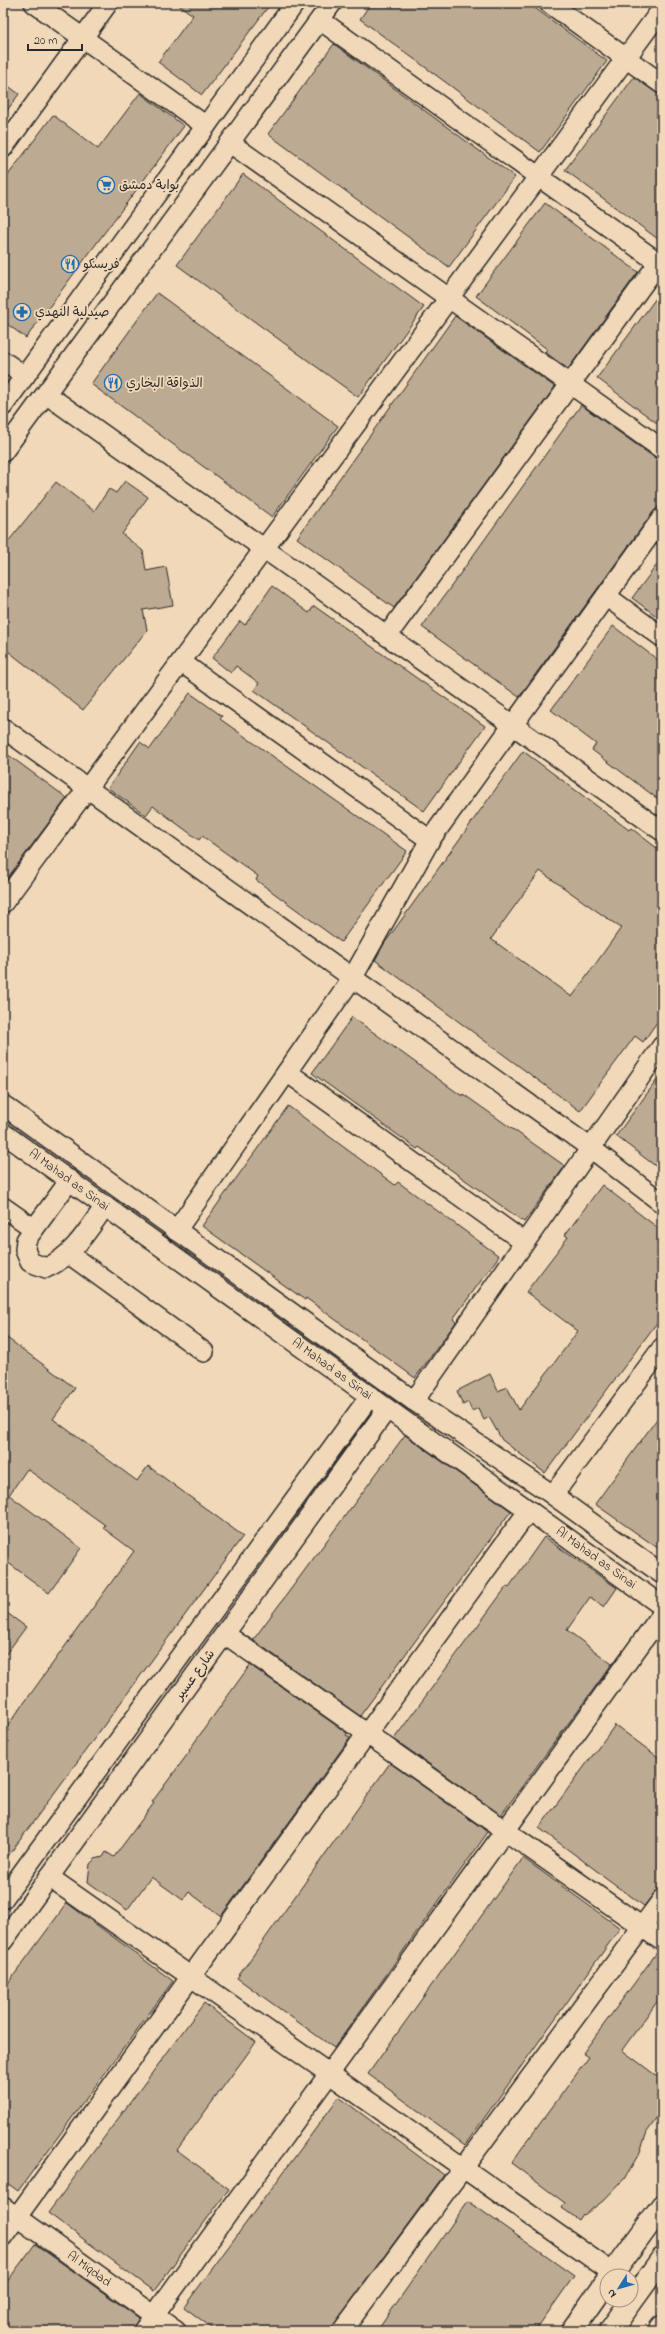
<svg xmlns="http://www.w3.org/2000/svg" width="665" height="2334" font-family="'Indie Flower','Playpen Sans Arabic',sans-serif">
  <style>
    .building { fill: #bdaa93; stroke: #2b2b2b; fill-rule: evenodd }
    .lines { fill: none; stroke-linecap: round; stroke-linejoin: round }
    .minor-casing { stroke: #2b2b2b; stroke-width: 22 }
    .major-casing { stroke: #2b2b2b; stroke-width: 25 }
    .highway-casing { stroke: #2b2b2b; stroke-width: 25 }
    .minor { stroke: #f1d8b8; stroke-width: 19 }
    .major { stroke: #f1d8b8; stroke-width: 22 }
    .highway { stroke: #f1d8b8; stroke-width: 22 }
    .labels { text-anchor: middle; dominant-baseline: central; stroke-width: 3.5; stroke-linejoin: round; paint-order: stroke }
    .poi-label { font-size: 13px; fill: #2b2b2b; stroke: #f1d8b8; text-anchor: start }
    .street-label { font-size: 13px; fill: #2b2b2b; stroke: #f1d8b8 }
  </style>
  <rect width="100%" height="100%" fill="#f1d8b8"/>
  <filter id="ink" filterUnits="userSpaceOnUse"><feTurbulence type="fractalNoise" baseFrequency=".025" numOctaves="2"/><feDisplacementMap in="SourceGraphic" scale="8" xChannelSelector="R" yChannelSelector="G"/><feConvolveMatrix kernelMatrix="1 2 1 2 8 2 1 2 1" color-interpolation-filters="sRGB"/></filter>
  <g filter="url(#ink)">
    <g class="building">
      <path d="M176 3H271L202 95 158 62 193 15Z"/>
      <path d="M371 3H528L607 61 540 152 360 19Z"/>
      <path d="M334 44 515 177 449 267 268 134Z"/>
      <path d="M634 77 662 97V242L565 170Z"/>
      <path d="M3 82 19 94 3 116Z"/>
      <path d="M140 93 184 126 26 338 3 321V182L53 115 98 149Z"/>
      <path d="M243 174 424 307 358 397 177 265Z"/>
      <path d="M545 203 638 272 568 369 545 352 547 349 476 296Z"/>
      <path d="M662 290V427L597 378Z"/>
      <path d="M157 293 338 426 272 517 91 384Z"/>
      <path d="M455 316 555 387 394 608 297 538Z"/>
      <path d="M581 405 662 463V503L653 512 519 697 422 627Z"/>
      <path d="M125 481 148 497 122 534 143 551 146 571 166 567 173 605 143 610 147 630 83 710 4 648 3 548 56 482 94 511 109 489 116 493Z"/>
      <path d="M662 558V620L632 598Z"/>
      <path d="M272 586 309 613 314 606 485 726 424 811 254 690 259 683 236 666 231 673 212 658 240 621 245 625Z"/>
      <path d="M613 626 662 663V802L592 750 596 744 551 710Z"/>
      <path d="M190 693 222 716 220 719 407 851 341 942 256 880 258 876 202 836 199 840 153 806 146 815 108 788 140 742 150 749Z"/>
      <path d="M3 751 67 798 3 884Z"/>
      <path d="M523 751 629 830 631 828 662 852V1015L643 1042 635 1036 580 1111 375 960 384 944ZM540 871 621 928 572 997 491 939Z"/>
      <path d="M352 1017 462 1096 463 1094 565 1166 524 1222 419 1147 417 1149 312 1073Z"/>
      <path d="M662 1073V1171L616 1136Z"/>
      <path d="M288 1106 395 1185 398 1182 499 1256 453 1319 456 1322 415 1378 306 1298 305 1300 202 1226Z"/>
      <path d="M602 1185 662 1231V1316L545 1473 502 1440 489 1417 484 1420 478 1408 472 1411 468 1402 463 1405 457 1391 490 1374 498 1391 507 1387 519 1410 578 1331 526 1292 568 1237 565 1235Z"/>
      <path d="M3 1335 75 1388 53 1419 137 1481 148 1466 243 1536 3 1863V1732L134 1551 103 1528 105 1525 27 1469 9 1495 81 1548 49 1593 3 1559Z"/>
      <path d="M662 1412V1551L595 1504Z"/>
      <path d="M405 1435 511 1511 360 1716 253 1640Z"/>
      <path d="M544 1537 617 1588 604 1607 590 1597 567 1630 612 1664 501 1815 394 1739 507 1586 509 1587Z"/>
      <path d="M3 1610 26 1627 3 1658Z"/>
      <path d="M250 1665 347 1733 346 1735 350 1738 221 1916 189 1892 183 1900 151 1877 127 1910 88 1882 90 1864 95 1859 103 1857 106 1852 114 1857 154 1803 152 1802 190 1751 189 1750Z"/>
      <path d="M615 1725 662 1760V1883L644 1906 539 1828Z"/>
      <path d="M390 1763 488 1832 334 2048 237 1978Z"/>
      <path d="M523 1858 620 1928 465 2145 368 2074Z"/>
      <path d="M67 1903 173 1981 18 2191 3 2180V1990Z"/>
      <path d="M658 1951 662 1952V1995L622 2050 662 2080V2111L647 2132 640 2152 624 2179 603 2201 584 2215 583 2214 579 2220 562 2208 565 2203 511 2163 589 2057 583 2053Z"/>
      <path d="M204 2003 256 2042 177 2150 229 2189 154 2291 48 2213Z"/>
      <path d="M339 2097 444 2175 329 2331H216L184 2307Z"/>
      <path d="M468 2201 574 2276 535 2331H377Z"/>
      <path d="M35 2244 139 2318 132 2331H3V2287Z"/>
    </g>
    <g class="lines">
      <defs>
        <g id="minor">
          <path d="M34 3 206 126"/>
          <path d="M549 3 662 84"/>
          <path d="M320 20 662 265"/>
          <path d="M230 143 662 449"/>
          <path d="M3 148 108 3"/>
          <path d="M3 361 25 376"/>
          <path d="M46 394 662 831"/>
          <path d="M3 406 295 3"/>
          <path d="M3 452 332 3"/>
          <path d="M606 596 662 637"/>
          <path d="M387 636 662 258"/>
          <path d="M181 662 430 840"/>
          <path d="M3 728 592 1149 662 1203"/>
          <path d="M3 903 662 9"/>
          <path d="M287 1072 524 1242"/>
          <path d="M3 1105 414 1401 553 1495 662 1574"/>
          <path d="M3 1133 662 1606"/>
          <path d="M70 1180 26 1240 25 1250 30 1262 46 1268C73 1256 88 1230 105 1206"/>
          <path d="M3 1207 33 1228"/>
          <path d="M176 1231 353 977 430 840 662 518"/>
          <path d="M69 1254 204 1352"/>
          <path d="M414 1401 662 1046"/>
          <path d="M553 1495 662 1348"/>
          <path d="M225 1634 662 1941"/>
          <path d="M49 1877 613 2273"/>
          <path d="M3 1899 370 1396"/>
          <path d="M3 1941 387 1409"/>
          <path d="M3 2207 176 2331"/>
          <path d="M3 2236 529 1510"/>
          <path d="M143 2331 662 1614"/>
          <path d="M342 2331 662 1900"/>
        </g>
        <g id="major">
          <path d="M611 2276 662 2206"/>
          <path d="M572 2331 607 2281"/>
        </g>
        <g id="highway">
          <path d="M610 2331 662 2259"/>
          <path d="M659 2331 662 2327"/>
        </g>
      </defs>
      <use href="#minor" class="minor-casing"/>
      <use href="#major" class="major-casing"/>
      <use href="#highway" class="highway-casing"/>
      <use href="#minor" class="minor"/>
      <use href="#major" class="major"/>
      <use href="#highway" class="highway"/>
    </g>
  </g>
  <defs>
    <symbol id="supermarket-ring" viewBox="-11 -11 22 22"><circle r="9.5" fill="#f1d8b8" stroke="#1f6fb2" stroke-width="1.5"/><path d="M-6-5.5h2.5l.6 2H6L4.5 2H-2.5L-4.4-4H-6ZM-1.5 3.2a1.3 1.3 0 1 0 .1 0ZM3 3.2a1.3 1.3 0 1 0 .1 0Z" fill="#1f6fb2"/></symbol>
    <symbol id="restaurant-ring" viewBox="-11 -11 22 22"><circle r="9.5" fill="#f1d8b8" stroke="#1f6fb2" stroke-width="1.5"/><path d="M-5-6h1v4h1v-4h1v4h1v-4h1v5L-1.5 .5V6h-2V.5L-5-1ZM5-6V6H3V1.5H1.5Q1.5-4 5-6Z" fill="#1f6fb2"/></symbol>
    <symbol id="pharmacy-ring" viewBox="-11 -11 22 22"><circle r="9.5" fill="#f1d8b8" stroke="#1f6fb2" stroke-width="1.5"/><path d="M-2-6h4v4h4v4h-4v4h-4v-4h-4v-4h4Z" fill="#1f6fb2"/></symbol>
  </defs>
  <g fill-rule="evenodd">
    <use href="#supermarket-ring" x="96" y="175" width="20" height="20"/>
    <use href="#restaurant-ring" x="60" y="254" width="20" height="20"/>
    <use href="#pharmacy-ring" x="12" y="302" width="20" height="20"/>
    <use href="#restaurant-ring" x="103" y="373" width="20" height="20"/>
  </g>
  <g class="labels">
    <g class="poi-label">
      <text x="119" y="185">بوابة دمشق</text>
      <text x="83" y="264">فريسكو</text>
      <text x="35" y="312">صيدلية النهدي</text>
      <text x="126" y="383">الذواقة البخاري</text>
    </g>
    <g class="street-label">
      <text transform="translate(69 1180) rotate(36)">Al Mahad as Sinai</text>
      <text transform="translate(332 1369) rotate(36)">Al Mahad as Sinai</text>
      <text transform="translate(596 1558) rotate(36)">Al Mahad as Sinai</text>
      <text transform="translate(195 1675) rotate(-54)">شارع عسير</text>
      <text transform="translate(89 2269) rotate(36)">Al Miqdad</text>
    </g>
  </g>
  <rect width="665" height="2334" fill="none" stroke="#f1d8b8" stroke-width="16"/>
  <rect x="8" y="8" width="649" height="2318" fill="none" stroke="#2b2b2b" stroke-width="1.5" filter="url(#ink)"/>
  <g transform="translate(619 2288) rotate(233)"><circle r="19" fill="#f1d8b8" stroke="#a29380"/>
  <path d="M0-3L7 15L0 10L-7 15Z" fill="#1f6fb2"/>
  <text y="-6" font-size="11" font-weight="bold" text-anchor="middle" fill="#2b2b2b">N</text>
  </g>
  <path d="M28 44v6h54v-6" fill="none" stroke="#2b2b2b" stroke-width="2"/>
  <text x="34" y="44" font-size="12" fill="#2b2b2b" stroke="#f1d8b8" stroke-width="3" paint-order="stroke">20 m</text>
</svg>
